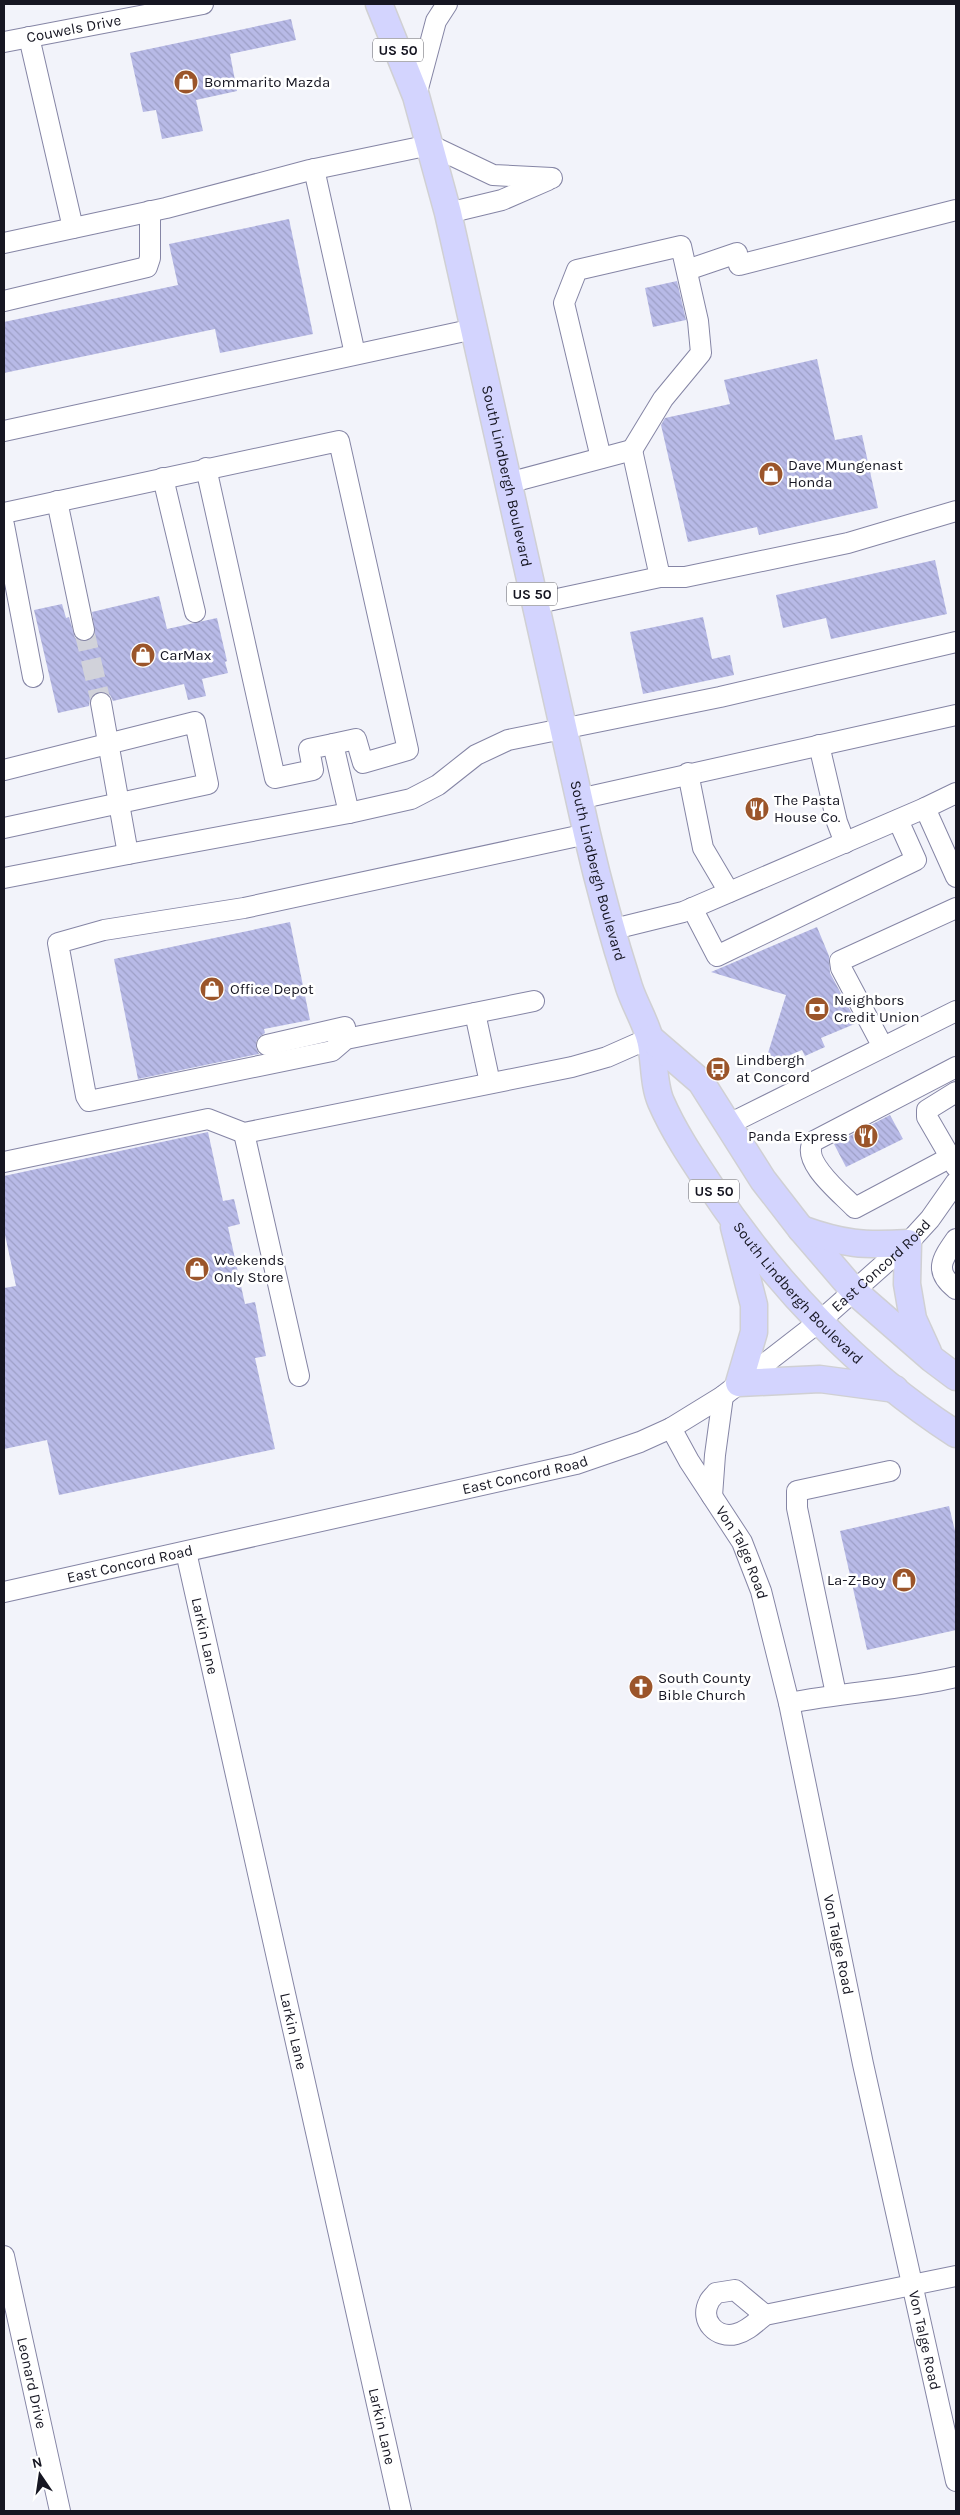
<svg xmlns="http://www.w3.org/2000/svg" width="960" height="2515" font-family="Karla,sans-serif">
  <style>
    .building { fill: url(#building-back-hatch) }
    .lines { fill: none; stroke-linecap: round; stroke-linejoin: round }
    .minor-tunnel { stroke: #d1d2da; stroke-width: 20; stroke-dasharray: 20 10; stroke-linecap: butt }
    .minor-casing { stroke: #8585a5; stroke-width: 22 }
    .major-casing { stroke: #d0d0d3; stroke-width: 29 }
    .minor { stroke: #fff; stroke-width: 20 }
    .major { stroke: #d3d4fe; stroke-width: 26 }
    .labels { text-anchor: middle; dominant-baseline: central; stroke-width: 5; stroke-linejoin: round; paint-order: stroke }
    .shield { fill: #fff; stroke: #5c5c64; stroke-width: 1 }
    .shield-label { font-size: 14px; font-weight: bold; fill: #161622 }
    .street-label { font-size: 15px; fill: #161622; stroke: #fff }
    .poi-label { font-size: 15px; fill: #161622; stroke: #fff; text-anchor: start }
  </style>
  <defs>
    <pattern id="building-back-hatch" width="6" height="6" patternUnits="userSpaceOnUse" patternTransform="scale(1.25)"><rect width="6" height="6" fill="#b8bae7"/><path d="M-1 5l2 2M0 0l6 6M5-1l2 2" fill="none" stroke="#9d9fc6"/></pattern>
  </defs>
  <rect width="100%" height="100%" fill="#f2f3fa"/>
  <g class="building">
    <path d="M291 19 296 40 230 54 237 91 196 100 203 131 162 139 156 110 143 112 130 53Z"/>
    <path d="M289 219 313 334 220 353 215 329 4 373V322L178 285 169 244Z"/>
    <path d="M677 281 686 320 653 327 645 288Z"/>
    <path d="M817 359 835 440 862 435 878 508 759 535 757 527 688 542 661 425 665 418 730 404 724 380Z"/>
    <path d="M935 560 947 614 831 639 826 618 783 628 776 595Z"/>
    <path d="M159 596 167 629 217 618 227 661 225 662 228 673 202 679 206 696 188 700 184 684 113 701 110 695 99 691 90 699 89 706 58 713 34 610 62 604 66 618 69 617 75 638 86 642 92 639 95 633 92 612Z"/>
    <path d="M703 617 712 659 730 655 734 675 643 694 630 632Z"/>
    <path d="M290 922 310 1020 264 1029 265 1033 259 1037 256 1042V1048L259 1054 138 1079 114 959Z"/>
    <path d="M817 927 829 956 830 973 857 1023 821 1038 825 1047 805 1056 802 1050 764 1066 786 995 711 972Z"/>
    <path d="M890 1115 903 1139 846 1167 834 1144Z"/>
    <path d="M208 1132 223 1201 234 1199 240 1224 228 1227 245 1304 255 1302 266 1356 255 1358 275 1449 59 1495 47 1440 4 1449V1288L16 1286 4 1230V1176Z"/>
    <path d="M949 1506 956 1535V1630L867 1650 840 1531Z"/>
  </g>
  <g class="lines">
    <path class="minor-tunnel" d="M84 630 101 703"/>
    <defs>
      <g id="minor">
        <path d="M29 37 73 228"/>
        <path id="s1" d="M4 42 203 4"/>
        <path d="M416 96 436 21 447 4"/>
        <path d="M314 169 355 354"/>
        <path d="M448 213 502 200 548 180"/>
        <path d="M4 243 166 208 310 170 430 145 493 175 552 178"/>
        <path d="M687 270 737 253 739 265 956 210"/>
        <path d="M4 301 147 267 150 258V211"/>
        <path d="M4 431 474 329"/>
        <path d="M601 458 564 303 577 270 681 246 698 321 701 353 663 399 632 450"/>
        <path d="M206 468 275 778 313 770 309 749 333 744"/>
        <path d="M163 478 195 612"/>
        <path d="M508 483 632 450 660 577"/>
        <path d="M57 501 84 630"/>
        <path d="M4 513 339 441 408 750 363 763 356 739 333 744 349 813"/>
        <path d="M4 525 33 677"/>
        <path d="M534 604 660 577H685L848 543 956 511"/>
        <path d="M101 703 128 854 349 813 411 799 438 785 476 755 508 740 720 697 956 642"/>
        <path d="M819 745 837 822 845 843"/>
        <path d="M4 770 195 722 208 784 4 828"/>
        <path d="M688 773 703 848 729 892"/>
        <path d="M579 799 956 715"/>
        <path d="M925 808 956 793"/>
        <path d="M4 878 128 854"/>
        <path d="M692 908 717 956 916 860 898 820"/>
        <path d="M610 930 683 912 925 808 956 877"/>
        <path d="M534 1001 346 1039 332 1051 89 1101 86 1096 58 943 104 930 244 908 587 834"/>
        <path d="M475 1013 490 1083"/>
        <path d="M267 1045 345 1027"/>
        <path d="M883 1047 841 968 840 961 956 908"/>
        <path d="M727 1125 956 1011"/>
        <path d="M244 1133 299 1376"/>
        <path d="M949 1158 855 1208C842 1194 799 1161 814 1141L956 1067"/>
        <path d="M4 1162 208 1119 244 1133 572 1067 607 1057 650 1038"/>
        <path d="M956 1167 927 1117V1110L956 1092"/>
        <path d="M956 1239C942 1259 933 1271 956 1289"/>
        <path id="s2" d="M671 1428 689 1461 742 1542 761 1591 789 1703 863 2064 956 2481"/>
        <path d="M712 1496 715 1455 723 1396"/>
        <path id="s3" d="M186 1552 401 2511"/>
        <path id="s4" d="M4 1592 576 1464 640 1442 671 1428 723 1396 820 1321 908 1243 930 1219 956 1182"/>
        <path d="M836 1694 797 1508V1491L890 1471"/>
        <path d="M789 1703C845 1692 901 1690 956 1677"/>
        <path id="s5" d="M4 2256 60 2511"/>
        <path d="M765 2315 735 2290 716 2293C714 2296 710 2299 709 2302 699 2321 717 2339 736 2334 748 2331 756 2322 765 2315L956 2276"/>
      </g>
      <g id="major">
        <path id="s6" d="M379 4 416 96 448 213 587 834C599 886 613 937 629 987 635 1005 645 1021 650 1039 655 1059 653 1084 661 1102 674 1132 693 1160 711 1187 775 1283 858 1371 956 1434"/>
        <path d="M650 1038 701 1082 763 1180 801 1229 855 1292 932 1359 956 1377"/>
        <path d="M734 1227 754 1305V1332L739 1383 820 1379 895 1389"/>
        <path d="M801 1229C843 1244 864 1246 908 1243L907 1284 913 1319 928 1352"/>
      </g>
    </defs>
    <use href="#minor" class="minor-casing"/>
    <use href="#major" class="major-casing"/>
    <use href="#minor" class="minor"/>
    <use href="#major" class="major"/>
  </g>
  <defs>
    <symbol id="shop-disc" viewBox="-11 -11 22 22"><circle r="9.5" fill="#9b552a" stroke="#fff"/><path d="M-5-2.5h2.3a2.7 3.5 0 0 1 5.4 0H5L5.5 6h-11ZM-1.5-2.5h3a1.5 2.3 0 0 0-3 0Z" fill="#fff"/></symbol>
    <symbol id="restaurant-disc" viewBox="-11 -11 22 22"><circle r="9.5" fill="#9b552a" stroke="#fff"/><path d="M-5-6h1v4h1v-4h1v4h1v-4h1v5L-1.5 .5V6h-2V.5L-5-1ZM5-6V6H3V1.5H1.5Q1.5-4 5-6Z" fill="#fff"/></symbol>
    <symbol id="bank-disc" viewBox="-11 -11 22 22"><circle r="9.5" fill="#9b552a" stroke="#fff"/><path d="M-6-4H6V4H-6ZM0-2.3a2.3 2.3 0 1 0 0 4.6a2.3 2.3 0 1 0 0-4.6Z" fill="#fff"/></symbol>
    <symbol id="bus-disc" viewBox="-11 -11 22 22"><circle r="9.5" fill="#9b552a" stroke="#fff"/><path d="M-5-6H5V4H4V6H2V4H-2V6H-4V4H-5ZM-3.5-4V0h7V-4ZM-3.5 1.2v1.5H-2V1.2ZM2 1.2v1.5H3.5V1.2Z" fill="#fff"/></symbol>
    <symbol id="church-disc" viewBox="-11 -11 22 22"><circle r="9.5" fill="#9b552a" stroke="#fff"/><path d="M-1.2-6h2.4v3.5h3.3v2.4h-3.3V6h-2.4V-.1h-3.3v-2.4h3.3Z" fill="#fff"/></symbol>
  </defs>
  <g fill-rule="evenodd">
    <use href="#shop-disc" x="172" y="68" width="28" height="28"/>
    <use href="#shop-disc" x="757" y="460" width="28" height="28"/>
    <use href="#shop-disc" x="129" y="641" width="28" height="28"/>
    <use href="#restaurant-disc" x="743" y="795" width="28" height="28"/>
    <use href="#shop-disc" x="198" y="975" width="28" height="28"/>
    <use href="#bank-disc" x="803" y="995" width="28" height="28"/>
    <use href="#bus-disc" x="704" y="1055" width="28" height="28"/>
    <use href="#restaurant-disc" x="852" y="1122" width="28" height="28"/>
    <use href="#shop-disc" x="183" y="1255" width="28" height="28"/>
    <use href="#shop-disc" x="890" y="1566" width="28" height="28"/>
    <use href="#church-disc" x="627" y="1673" width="28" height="28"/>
  </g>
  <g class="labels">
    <g class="shield">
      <rect x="373" y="38.5" width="50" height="23" rx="4"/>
      <rect x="507" y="582.5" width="50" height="23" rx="4"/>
      <rect x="689" y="1179.5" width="50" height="23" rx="4"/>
    </g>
    <g class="shield-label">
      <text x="398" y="50">US 50</text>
      <text x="532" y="594">US 50</text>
      <text x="714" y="1191">US 50</text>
    </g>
    <g class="street-label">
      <text stroke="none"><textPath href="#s1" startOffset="71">Couwels Drive</textPath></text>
      <text stroke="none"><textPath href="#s6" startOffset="490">South Lindbergh Boulevard</textPath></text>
      <text stroke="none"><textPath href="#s6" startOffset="895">South Lindbergh Boulevard</textPath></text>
      <text stroke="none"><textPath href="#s4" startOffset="954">East Concord Road</textPath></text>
      <text stroke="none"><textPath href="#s6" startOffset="1372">South Lindbergh Boulevard</textPath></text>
      <text stroke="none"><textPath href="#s4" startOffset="534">East Concord Road</textPath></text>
      <text stroke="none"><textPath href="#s2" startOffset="144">Von Talge Road</textPath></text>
      <text stroke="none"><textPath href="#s4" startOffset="129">East Concord Road</textPath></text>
      <text stroke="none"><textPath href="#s3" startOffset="86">Larkin Lane</textPath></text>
      <text stroke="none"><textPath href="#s2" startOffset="549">Von Talge Road</textPath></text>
      <text stroke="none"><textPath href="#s3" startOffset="491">Larkin Lane</textPath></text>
      <text stroke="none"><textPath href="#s2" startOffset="954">Von Talge Road</textPath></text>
      <text stroke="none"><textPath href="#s5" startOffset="130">Leonard Drive</textPath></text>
      <text stroke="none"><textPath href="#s3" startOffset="896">Larkin Lane</textPath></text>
    </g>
    <g class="poi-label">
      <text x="204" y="82">Bommarito Mazda</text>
      <text x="788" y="465">Dave Mungenast<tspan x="788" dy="17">Honda</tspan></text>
      <text x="160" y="655">CarMax</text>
      <text x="774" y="800">The Pasta<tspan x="774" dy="17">House Co.</tspan></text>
      <text x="230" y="989">Office Depot</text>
      <text x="834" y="1000">Neighbors<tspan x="834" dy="17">Credit Union</tspan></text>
      <text x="736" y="1060">Lindbergh<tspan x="736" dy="17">at Concord</tspan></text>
      <text x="848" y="1136" text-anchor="end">Panda Express</text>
      <text x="214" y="1260">Weekends<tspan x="214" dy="17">Only Store</tspan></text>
      <text x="886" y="1580" text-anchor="end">La-Z-Boy</text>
      <text x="658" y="1678">South County<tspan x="658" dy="17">Bible Church</tspan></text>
    </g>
  </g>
  <rect width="960" height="2515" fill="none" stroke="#161622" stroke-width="10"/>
  <g transform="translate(40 2475) rotate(347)" stroke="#ffffff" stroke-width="4" paint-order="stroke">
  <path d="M0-4L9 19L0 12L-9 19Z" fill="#161622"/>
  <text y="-8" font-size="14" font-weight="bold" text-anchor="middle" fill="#161622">N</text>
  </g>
</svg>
